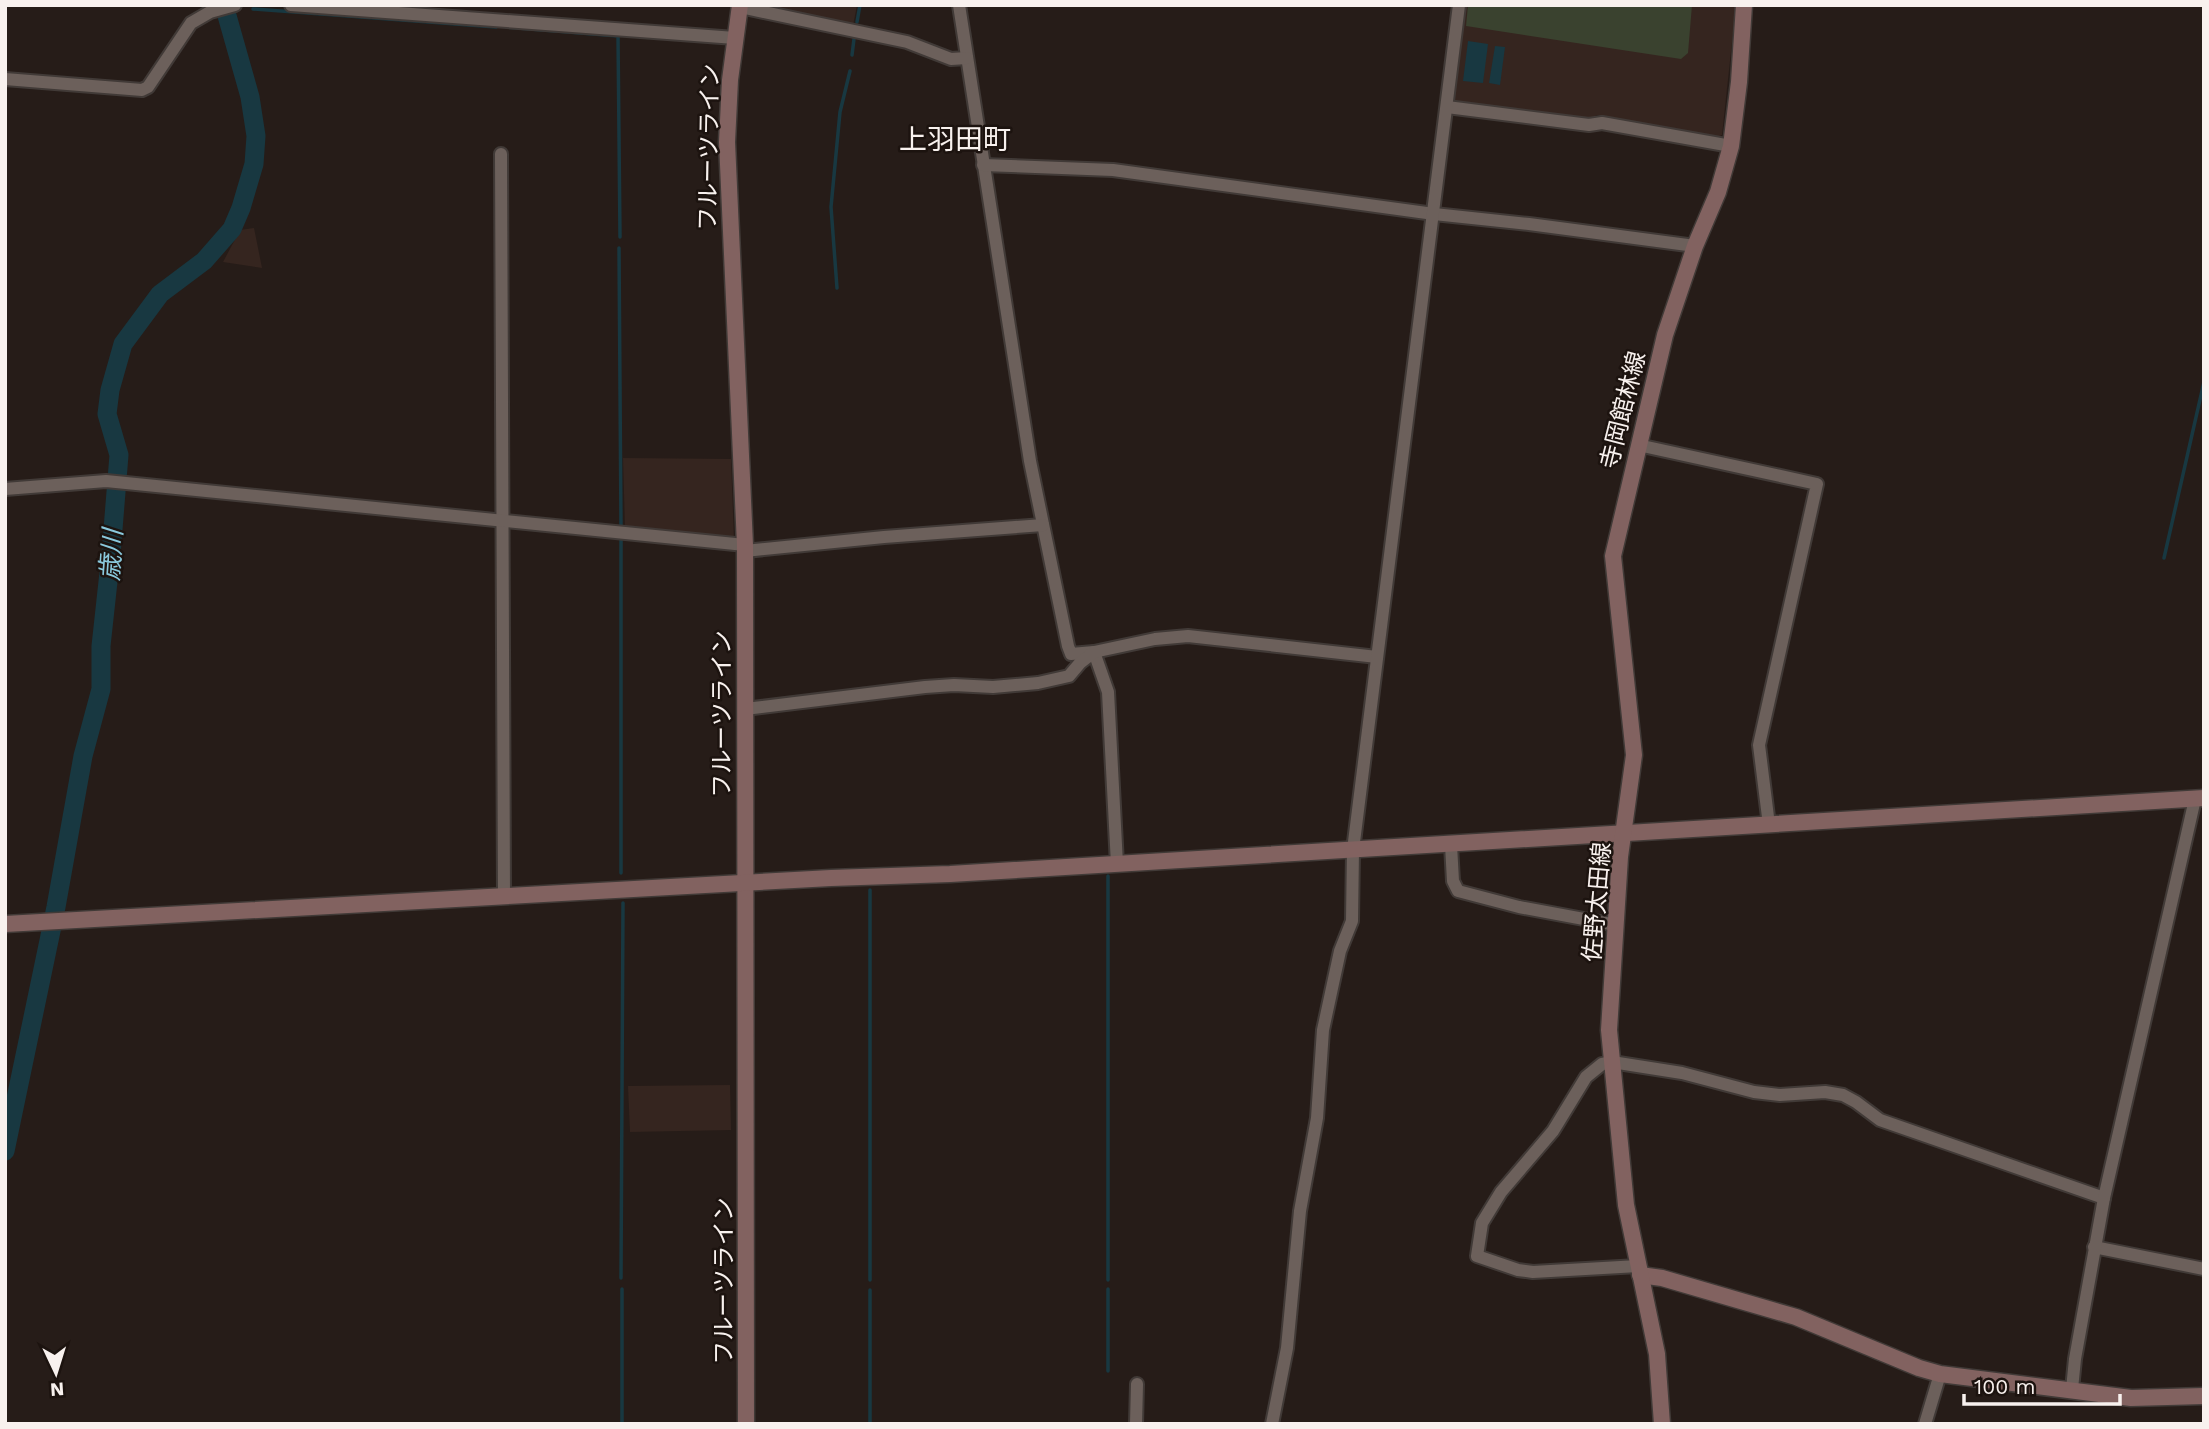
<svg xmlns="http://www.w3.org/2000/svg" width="2209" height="1429" font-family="'Work Sans','Noto Sans JP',sans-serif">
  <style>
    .built { fill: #35251f }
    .green { fill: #3a422f }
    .water { fill: #183841 }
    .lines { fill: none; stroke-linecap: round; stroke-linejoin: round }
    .stream { stroke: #183841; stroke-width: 3.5 }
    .river { stroke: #183841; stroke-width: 19 }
    .street-casing { stroke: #413a37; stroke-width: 16 }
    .secondary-casing { stroke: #413a37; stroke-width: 19 }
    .street { stroke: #6c605b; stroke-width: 12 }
    .secondary { stroke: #826260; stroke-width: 16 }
    .labels { text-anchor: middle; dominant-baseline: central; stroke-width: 5; stroke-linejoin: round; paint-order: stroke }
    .street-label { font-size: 24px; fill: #f8f1ee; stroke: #1c130f }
    .water-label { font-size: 26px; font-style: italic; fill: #8ac9dd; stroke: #1c130f }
    .quarter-label { font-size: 28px; fill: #f8f1ee; stroke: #1c130f }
  </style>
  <rect width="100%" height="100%" fill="#261c18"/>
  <g class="built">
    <path d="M752 5H857L853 26Z"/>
    <path d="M1462 5H1736L1722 135 1716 137 1597 115 1586 120 1454 104Z"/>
    <path d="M254 228 262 268 223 262 240 230Z"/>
    <path d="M623 458 731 459 734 540 625 528Z"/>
    <path d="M730 1085 731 1130 630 1132 628 1086Z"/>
  </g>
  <path class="green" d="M1468 5H1692L1688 53 1681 59 1466 26Z"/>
  <g class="water">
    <path d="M1468 41 1488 44 1483 83 1463 81Z"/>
    <path d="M1495 46 1505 47 1500 85 1489 83Z"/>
  </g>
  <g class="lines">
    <g class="stream">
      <path d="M253 9 496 27"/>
      <path d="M857 22 860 5"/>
      <path d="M506 27 618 36 620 237"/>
      <path d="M852 55 854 39"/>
      <path d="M619 248 621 526"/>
      <path d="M837 288 831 207 840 112 850 71"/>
      <path d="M621 539V873"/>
      <path d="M2164 558 2204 382"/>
      <path d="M870 890V1280"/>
      <path d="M621 1278 623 903"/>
      <path d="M1108 1280V876"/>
      <path d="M622 1289V1424"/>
      <path d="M1108 1371V1289"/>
      <path d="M870 1424V1290"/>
    </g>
    <path class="river" d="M5 1151 56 907 83 756 101 689V646L111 554 119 455 107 414 110 390 123 344 160 294 204 261 232 229 241 208 254 164 256 136 250 97 224 5"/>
    <defs>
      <g id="street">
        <path d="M291 5 735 38"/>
        <path d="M959 5 1030 461 1068 646 1071 654 1094 652 1108 692 1117 864"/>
        <path d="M740 7 907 42 951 59 967 58"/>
        <path d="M5 79 142 90 148 87 191 23 210 12 235 5"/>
        <path d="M1447 107 1589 125 1602 123 1731 146"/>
        <path d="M501 154 504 896"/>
        <path d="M983 165 1113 170 1434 214 1529 224 1695 246"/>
        <path d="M1638 445 1817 484 1759 745 1769 825"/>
        <path d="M5 489 106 481 745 545"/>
        <path d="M745 551 884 537 1043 525"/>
        <path d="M745 709 925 687 954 685 993 687 1038 683 1069 676 1080 663 1094 652 1155 639 1188 636 1377 657"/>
        <path d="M1451 845 1453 881 1458 891 1519 907 1616 925"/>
        <path d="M2094 1247 2204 1269"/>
        <path d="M1638 1266 1533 1272 1518 1270 1477 1256 1482 1223 1501 1192 1553 1131 1586 1077 1602 1064 1612 1062 1682 1073 1754 1092 1780 1095 1825 1092 1843 1095 1856 1102 1880 1120 2104 1198"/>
        <path d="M2072 1389 2075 1359 2104 1198 2195 799"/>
        <path d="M1136 1424 1137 1384"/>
        <path d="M1272 1424 1287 1348 1300 1211 1317 1118 1323 1030 1340 951 1352 921 1353 850 1459 5"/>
        <path d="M1925 1424 1940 1374"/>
      </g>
      <g id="secondary">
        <path d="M740 5 730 80 727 142 745 545 746 1424"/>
        <path d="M5 924 831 878 950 874 2204 798"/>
        <path d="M1640 1275 1662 1278 1796 1317 1919 1368 1940 1374 2131 1398 2204 1396"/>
        <path d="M1662 1424 1657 1354 1626 1205 1609 1030 1620 857 1634 755 1613 556 1665 335 1695 246 1718 192 1731 146 1739 82 1744 5"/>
      </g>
    </defs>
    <use href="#street" class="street-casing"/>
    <use href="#secondary" class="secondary-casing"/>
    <use href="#street" class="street"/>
    <use href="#secondary" class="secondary"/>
  </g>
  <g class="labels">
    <g class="street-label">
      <text transform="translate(709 147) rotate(-89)">フルーツライン</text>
      <text transform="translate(1623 410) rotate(-76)">寺岡館林線</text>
      <text transform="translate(722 714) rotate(-90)">フルーツライン</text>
      <text transform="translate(1597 902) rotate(-85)">佐野太田線</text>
      <text transform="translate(724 1281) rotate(-90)">フルーツライン</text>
    </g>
    <g class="water-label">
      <text transform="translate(111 555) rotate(-86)">歳川</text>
    </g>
    <g class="quarter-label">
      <text x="955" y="139">上羽田町</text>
    </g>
  </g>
  <rect width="2209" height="1429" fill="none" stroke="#f8f1ee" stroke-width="14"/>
  <g transform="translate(56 1373) rotate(176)" stroke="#1c130f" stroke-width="5" paint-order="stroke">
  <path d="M0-5L12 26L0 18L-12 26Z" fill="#f8f1ee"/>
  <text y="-10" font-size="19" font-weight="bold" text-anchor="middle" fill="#f8f1ee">N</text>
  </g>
  <path d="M1964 1394v10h156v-10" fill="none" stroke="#f8f1ee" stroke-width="3.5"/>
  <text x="1974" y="1394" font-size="21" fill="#f8f1ee" stroke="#1c130f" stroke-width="5" paint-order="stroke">100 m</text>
</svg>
